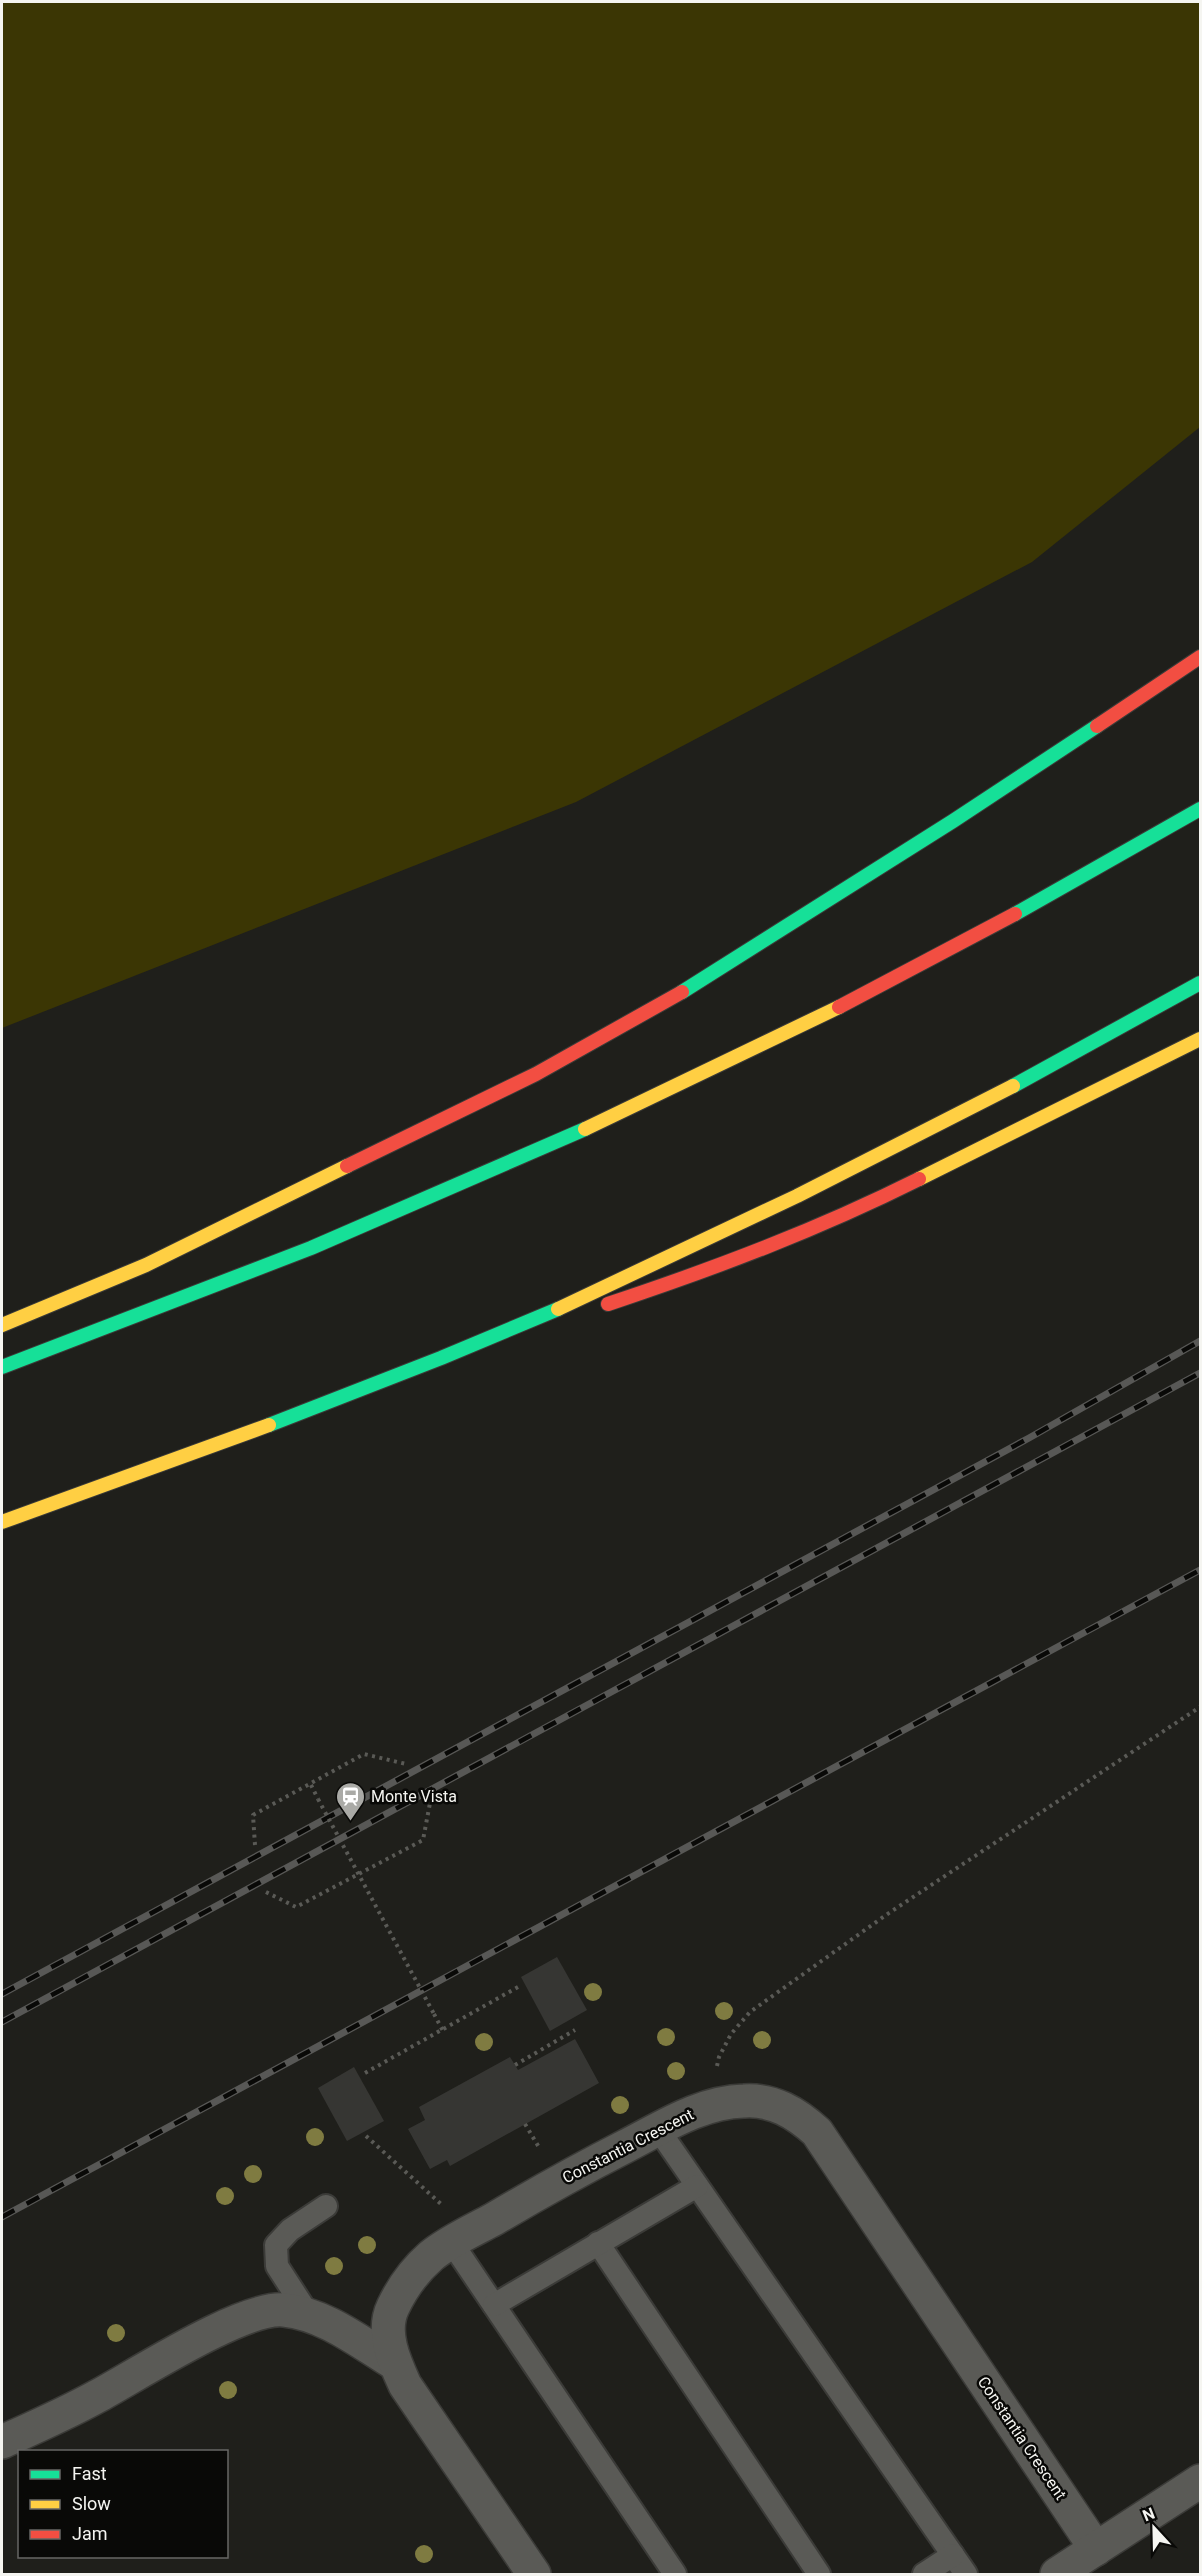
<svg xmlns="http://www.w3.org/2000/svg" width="1202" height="2576" font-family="Roboto,sans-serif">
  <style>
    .green { fill: #3b3604 }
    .building { fill: #363633 }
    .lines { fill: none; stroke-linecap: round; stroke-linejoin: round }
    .lane-casing { stroke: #3b3b38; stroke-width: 26 }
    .street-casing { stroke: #3b3b38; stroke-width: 36 }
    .fast-casing { stroke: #3b3b38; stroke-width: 16 }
    .slow-casing { stroke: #3b3b38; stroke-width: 16 }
    .jam-casing { stroke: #3b3b38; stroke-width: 16 }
    .path { stroke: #5a5a56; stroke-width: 4; stroke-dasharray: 3 4.5; stroke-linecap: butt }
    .lane { stroke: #5a5a56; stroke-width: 22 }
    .street { stroke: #5a5a56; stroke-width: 33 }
    .fast { stroke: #16e098; stroke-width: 14 }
    .slow { stroke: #ffcf43; stroke-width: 14 }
    .jam { stroke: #f24e42; stroke-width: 14 }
    .rail-casing { stroke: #585856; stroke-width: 7 }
    .rail { stroke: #090907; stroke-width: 4.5; stroke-dasharray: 14; stroke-linecap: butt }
    .path-bridge { stroke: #5a5a56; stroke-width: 4; stroke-dasharray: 3 4.5; stroke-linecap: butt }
    .tree { fill: #7f7b41 }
    .labels { text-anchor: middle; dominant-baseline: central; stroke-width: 5; stroke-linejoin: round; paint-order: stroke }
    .poi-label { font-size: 16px; fill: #f5f5f1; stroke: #090907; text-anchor: start }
    .street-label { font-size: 16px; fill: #f5f5f1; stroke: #090907 }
  </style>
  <rect width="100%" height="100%" fill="#1f1f1b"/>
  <path class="green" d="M2 2H1200V427L1032 562 576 802 2 1028Z"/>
  <g class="building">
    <path d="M557 1957 587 2010 550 2031 521 1977Z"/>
    <path d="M575 2039 599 2083 450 2166 447 2160 430 2169 408 2129 425 2120 419 2107 510 2057 518 2070Z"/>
    <path d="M354 2067 384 2121 347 2141 318 2088Z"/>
  </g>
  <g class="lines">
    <defs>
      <g id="lane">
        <path d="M658 2129 966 2574"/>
        <path d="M452 2243 675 2574"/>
        <path d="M598 2243 819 2574"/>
        <path d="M494 2305 697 2186"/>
        <path d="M308 2314 277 2266 276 2245 290 2230 326 2206"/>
        <path d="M924 2574 953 2555"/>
      </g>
      <g id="street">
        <path d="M2 2442C33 2428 65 2414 96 2397 137 2375 243 2306 284 2310 325 2314 361 2343 394 2363"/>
        <path d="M534 2574 405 2385C394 2361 381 2332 393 2307 402 2288 415 2270 431 2256 449 2241 474 2230 494 2219 538 2193 581 2169 626 2146 663 2127 701 2102 744 2101 773 2099 796 2113 817 2132L1096 2549"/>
        <path d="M1057 2574 1200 2481"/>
      </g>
      <g id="fast">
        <path d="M1015 914 1200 809"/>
        <path d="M682 992 953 821 1097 726"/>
        <path d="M1013 1086 1200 983"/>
        <path d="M2 1367 311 1248 585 1129"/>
        <path d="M269 1425 441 1358 558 1309"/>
      </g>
      <g id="slow">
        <path d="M585 1129 839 1007"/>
        <path d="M919 1179 1200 1039"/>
        <path d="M558 1309 797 1196 1013 1086"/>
        <path d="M2 1325 146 1265 347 1166"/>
        <path d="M2 1522 269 1425"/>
      </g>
      <g id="jam">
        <path d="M1097 726 1200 657"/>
        <path d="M839 1007 1015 914"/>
        <path d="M347 1166 536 1074 682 992"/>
        <path d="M608 1304C716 1268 817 1230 919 1179"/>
      </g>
    </defs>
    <use href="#lane" class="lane-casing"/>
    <use href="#street" class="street-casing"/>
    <use href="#fast" class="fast-casing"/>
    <use href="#slow" class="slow-casing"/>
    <use href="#jam" class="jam-casing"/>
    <g class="path">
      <path d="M311 1785 318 1799"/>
      <path d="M255 1845 253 1815 364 1754 406 1764"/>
      <path d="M266 1892 296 1907 423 1840 430 1803"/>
      <path d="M434 2014 443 2031"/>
      <path d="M515 2065 575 2030"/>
      <path d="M717 2066 719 2057 731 2034 750 2012 886 1915 1200 1707"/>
      <path d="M365 2073 518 1987"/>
      <path d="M525 2124 540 2149"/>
      <path d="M366 2136 441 2204"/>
    </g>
    <use href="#lane" class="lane"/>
    <use href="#street" class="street"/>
    <use href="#fast" class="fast"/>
    <use href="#slow" class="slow"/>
    <use href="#jam" class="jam"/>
    <defs>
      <g id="rail">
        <path d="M2 1994 1029 1438 1200 1341"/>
        <path d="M2 2022 1200 1373"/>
        <path d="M2 2217 1200 1570"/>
      </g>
    </defs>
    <use href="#rail" class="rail-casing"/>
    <use href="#rail" class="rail"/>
    <path class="path-bridge" d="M318 1799 434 2014"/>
  </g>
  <g class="tree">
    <circle cx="593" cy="1992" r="9"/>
    <circle cx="724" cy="2011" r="9"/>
    <circle cx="666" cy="2037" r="9"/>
    <circle cx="762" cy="2040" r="9"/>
    <circle cx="484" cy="2042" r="9"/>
    <circle cx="676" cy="2071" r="9"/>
    <circle cx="620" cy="2105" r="9"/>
    <circle cx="315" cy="2137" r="9"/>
    <circle cx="253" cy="2174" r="9"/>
    <circle cx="225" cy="2196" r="9"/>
    <circle cx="367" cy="2245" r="9"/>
    <circle cx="334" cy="2266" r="9"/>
    <circle cx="116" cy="2333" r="9"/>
    <circle cx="228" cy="2390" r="9"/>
    <circle cx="424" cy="2554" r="9"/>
  </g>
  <defs>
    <symbol id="station-pin" viewBox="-11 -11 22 30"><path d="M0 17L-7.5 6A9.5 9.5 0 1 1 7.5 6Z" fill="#aaaaa6" stroke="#090907"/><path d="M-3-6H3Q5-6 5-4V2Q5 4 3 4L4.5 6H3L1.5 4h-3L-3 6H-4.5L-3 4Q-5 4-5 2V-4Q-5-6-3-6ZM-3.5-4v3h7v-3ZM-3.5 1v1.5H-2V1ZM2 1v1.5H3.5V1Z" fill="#fff"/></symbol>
  </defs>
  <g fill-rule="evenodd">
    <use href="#station-pin" x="334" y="1780" width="33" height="45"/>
  </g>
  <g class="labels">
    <g class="poi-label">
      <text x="371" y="1796">Monte Vista</text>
    </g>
    <g class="street-label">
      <text transform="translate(628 2146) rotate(-27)">Constantia Crescent</text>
      <text transform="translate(1022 2438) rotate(56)">Constantia Crescent</text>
    </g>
  </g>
  <rect width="1202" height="2576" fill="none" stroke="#f5f5f1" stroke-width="6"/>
  <rect x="18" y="2450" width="210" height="108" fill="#090907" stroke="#676765" stroke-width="1.5"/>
  <rect x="30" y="2470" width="30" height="9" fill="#16e098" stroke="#676765" stroke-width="1.5"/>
  <text x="72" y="2480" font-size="18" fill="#f5f5f1">Fast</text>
  <rect x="30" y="2500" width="30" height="9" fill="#ffcf43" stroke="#676765" stroke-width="1.5"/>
  <text x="72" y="2510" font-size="18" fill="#f5f5f1">Slow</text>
  <rect x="30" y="2530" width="30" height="9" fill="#f24e42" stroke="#676765" stroke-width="1.5"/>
  <text x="72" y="2540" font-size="18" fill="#f5f5f1">Jam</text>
  <g transform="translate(1154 2528) rotate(338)" stroke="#090907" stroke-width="4.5" paint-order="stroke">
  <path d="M0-4.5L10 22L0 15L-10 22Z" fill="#f5f5f1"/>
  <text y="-9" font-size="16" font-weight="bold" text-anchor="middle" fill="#f5f5f1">N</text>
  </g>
</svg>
